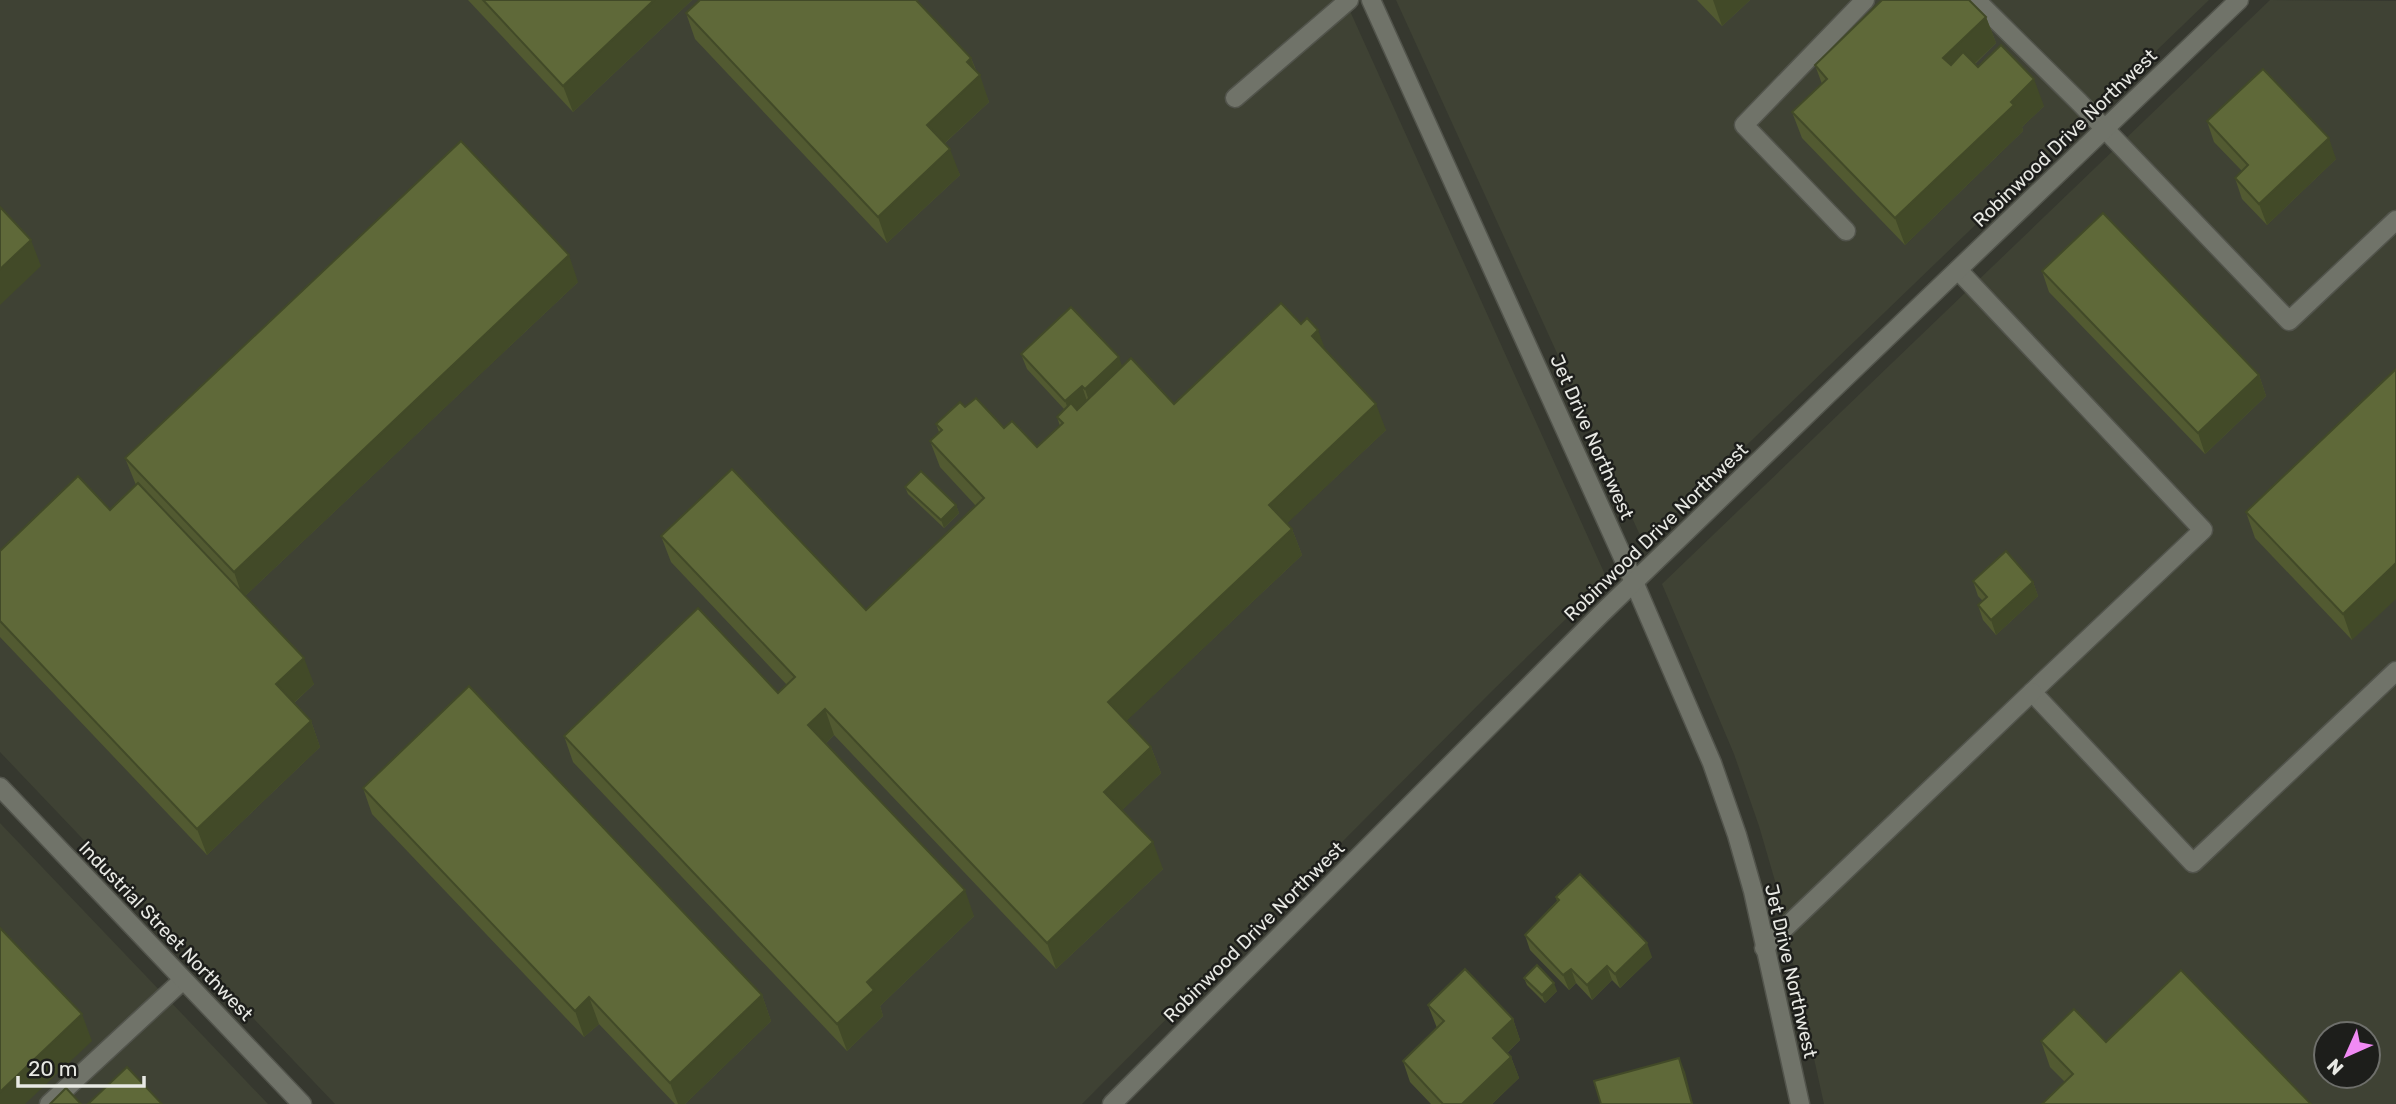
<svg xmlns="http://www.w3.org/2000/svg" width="2396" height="1104" font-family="Rubik,sans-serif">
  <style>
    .built { fill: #3f4234; fill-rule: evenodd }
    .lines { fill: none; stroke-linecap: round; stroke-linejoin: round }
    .lane-casing { stroke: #52544c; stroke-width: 21 }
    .street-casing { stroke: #52544c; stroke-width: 21 }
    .lane { stroke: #707369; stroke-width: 18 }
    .street { stroke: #707369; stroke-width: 18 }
    .wall { fill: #525a31 }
    .shaded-wall { fill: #424a28 }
    .building { fill: #5f6939; stroke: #424a28; stroke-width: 2 }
    .labels { text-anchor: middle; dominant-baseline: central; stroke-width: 5; stroke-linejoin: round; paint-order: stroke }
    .street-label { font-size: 19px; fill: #e8e9e4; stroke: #1d1e1b }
  </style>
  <rect width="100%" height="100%" fill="#36382f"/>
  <g class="built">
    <path d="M0 0H1345L1607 579 1491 692 1082 1104H335L0 752Z"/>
    <path d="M1396 0H2209L1644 544Z"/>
    <path d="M2270 0 2396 1V1104H1824L1775 881 1759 826 1734 754 1662 584ZM2326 1034H2368V1076H2326Z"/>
    <path d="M0 823 268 1104H0Z"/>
  </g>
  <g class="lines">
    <defs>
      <g id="lane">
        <path d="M1976 0 2079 102 2289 321 2396 220"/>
        <path d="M1235 98 1349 0"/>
        <path d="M1846 231 1744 125 1865 0"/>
        <path d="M1958 270 2203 530 2032 692 2193 863 2396 671"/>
        <path d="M1764 948 2032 692"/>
        <path d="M49 1104 183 980"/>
      </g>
      <g id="street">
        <path d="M1371 0 1634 582 1712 763 1737 835 1753 891 1800 1104"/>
        <path d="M0 787 302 1104"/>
        <path d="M1112 1104 1602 613 1825 397 2239 0"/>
      </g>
    </defs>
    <use href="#lane" class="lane-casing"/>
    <use href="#street" class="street-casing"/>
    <use href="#lane" class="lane"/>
    <use href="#street" class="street"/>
  </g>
  <g class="wall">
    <path d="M468 0H692L573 112Z"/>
    <path d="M1697 0H1750L1722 26Z"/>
    <path d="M686 13 971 58 989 102 945 143 960 175 887 243 695 39Z"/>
    <path d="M1986 17 1996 43 1975 64 1978 67 2044 106 2022 127 2023 131 1905 245 1802 138 1792 112 1822 84 1815 65Z"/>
    <path d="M2207 121 2336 159 2267 225 2242 199 2235 178 2242 171 2214 142Z"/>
    <path d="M2042 271 2259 375 2266 396 2205 454 2049 292Z"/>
    <path d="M578 282 245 596 314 684 294 703 311 721 320 747 207 855 0 637V551L110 510 136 485 125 458Z"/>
    <path d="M1326 350 1386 430 1287 523 1292 529 1302 555 1126 721 1151 747 1161 773 1122 810 1163 869 1056 969 834 735 826 743 974 916 880 1006 883 1016 847 1051 573 762 564 736 778 693 787 685 671 562 661 536 866 610 976 506 940 467 930 441 939 432 936 424 965 407 1037 447 1060 426 1057 417 1064 409 1027 369 1021 354 1122 367 1174 404Z"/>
    <path d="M2396 369 2352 640 2255 538 2246 512Z"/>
    <path d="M905 487 956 505 959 513 944 528 908 494Z"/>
    <path d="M1973 581 2033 582 2038 596 1996 635 1983 620 1978 605 1983 601 1978 596Z"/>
    <path d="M363 788 762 995 771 1021 685 1104H675L599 1024 584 1037 372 814Z"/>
    <path d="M1556 897 1652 957 1620 988 1612 980 1592 1000 1576 983 1569 990 1530 950 1525 935 1557 901Z"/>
    <path d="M1524 978 1557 991 1545 1003 1527 985Z"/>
    <path d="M1428 1005 1513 1019 1520 1040 1507 1053 1511 1057 1519 1078 1492 1104H1431L1410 1082 1403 1061 1437 1028Z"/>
    <path d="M2041 1041 2106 1042 2065 1082 2050 1067Z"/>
  </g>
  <g class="shaded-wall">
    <path d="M654 0H692L573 112 563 86Z"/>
    <path d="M1713 0H1750L1722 26Z"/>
    <path d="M1986 17 1996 43 1953 84 1943 58Z"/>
    <path d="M971 58 978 77 980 75 989 102 936 151 927 125 967 62Z"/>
    <path d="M2034 79 2044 106 2022 127 2023 131 1905 245 1895 218Z"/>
    <path d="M2329 138 2336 159 2267 225 2259 204Z"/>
    <path d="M950 149 960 175 887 243 878 217Z"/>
    <path d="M31 240 41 266 0 305V269Z"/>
    <path d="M569 255 578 282 243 598 234 572Z"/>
    <path d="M1318 330 1328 357 1312 336Z"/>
    <path d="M1119 357 1124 372 1090 404 1085 389Z"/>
    <path d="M2259 375 2266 396 2205 454 2198 433Z"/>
    <path d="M1082 386 1087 401 1071 416 1065 401Z"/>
    <path d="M1376 404 1386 430 1279 531 1269 505Z"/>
    <path d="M956 505 959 513 944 528 941 520Z"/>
    <path d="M1292 529 1302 555 1118 729 1108 702Z"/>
    <path d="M2396 563V599L2352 640 2343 614Z"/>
    <path d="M2033 582 2038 596 1996 635 1991 620Z"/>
    <path d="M304 658 314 684 286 710 276 684Z"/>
    <path d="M825 709 834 735 818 751 808 725Z"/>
    <path d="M311 721 320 747 207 855 197 829Z"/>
    <path d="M1151 747 1161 773 1114 818 1104 792Z"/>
    <path d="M1153 842 1163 869 1056 969 1047 943Z"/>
    <path d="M965 890 974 916 880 1006 883 1016 847 1051 837 1024 867 982Z"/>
    <path d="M1647 943 1652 957 1620 988 1615 974Z"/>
    <path d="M1607 966 1612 980 1592 1000 1587 985Z"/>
    <path d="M1571 969 1576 983 1569 990 1563 975Z"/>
    <path d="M1554 983 1557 991 1545 1003 1542 995Z"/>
    <path d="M762 995 771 1021 685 1104H678L670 1083Z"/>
    <path d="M589 997 599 1024 584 1037 575 1011Z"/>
    <path d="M82 1014 92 1041 25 1104H0V1092Z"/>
    <path d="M1513 1019 1520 1040 1500 1059 1493 1038Z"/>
    <path d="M1511 1057 1519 1078 1492 1104H1462Z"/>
    <path d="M1679 1058 1685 1072 1693 1104H1692Z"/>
  </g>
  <g class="building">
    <path d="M483 0H654L563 86Z"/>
    <path d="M700 0H916L971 58 967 62 980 75 927 125 950 149 878 217 686 13Z"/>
    <path d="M1882 0H1969L1986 17 1943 58 1951 65 1963 52 1978 67 2001 45 2034 79 2011 102 2014 105 1895 218 1792 112 1827 79 1815 65Z"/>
    <path d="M2263 69 2329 138 2259 204 2235 178 2248 165 2207 121Z"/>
    <path d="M461 141 569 255 234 572 125 458Z"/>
    <path d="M0 207 31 240 0 269Z"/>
    <path d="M2103 213 2259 375 2198 433 2042 271Z"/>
    <path d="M1281 303 1301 324 1307 318 1318 330 1312 336 1376 404 1269 505 1292 529 1108 702 1151 747 1104 792 1153 842 1047 943 825 709 808 725 965 890 867 982 874 990 837 1024 564 736 698 608 778 693 795 677 661 536 732 469 866 610 984 498 930 441 942 430 936 424 960 402 965 407 976 398 1004 428 1012 421 1037 447 1063 423 1057 417 1071 403 1077 410 1131 358 1174 404Z"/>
    <path d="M1071 307 1119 357 1085 389 1082 386 1065 401 1021 354Z"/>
    <path d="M2396 369V563L2343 614 2246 512Z"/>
    <path d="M921 471 956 505 941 520 905 487Z"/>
    <path d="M78 476 110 510 138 483 304 658 276 684 311 721 197 829 0 621V551Z"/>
    <path d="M2006 551 2033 582 1991 620 1978 605 1987 597 1973 581Z"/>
    <path d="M469 686 762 995 670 1083 589 997 575 1011 363 788Z"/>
    <path d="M1580 874 1647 943 1615 974 1607 966 1587 985 1571 969 1563 975 1525 935 1559 900 1556 897Z"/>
    <path d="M0 928 82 1014 0 1092Z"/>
    <path d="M1537 965 1554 983 1542 995 1524 978Z"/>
    <path d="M1465 969 1513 1019 1493 1038 1511 1057 1462 1104H1443L1403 1061 1444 1021 1428 1005Z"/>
    <path d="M2181 970 2311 1104H2042L2073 1074 2041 1041 2074 1009 2106 1042Z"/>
    <path d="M1679 1058 1692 1104H1601L1594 1081Z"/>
    <path d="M127 1067 162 1104H88Z"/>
    <path d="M66 1088 81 1104H50Z"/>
  </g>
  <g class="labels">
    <g class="street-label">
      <text transform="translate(2065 138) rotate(-44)">Robinwood Drive Northwest</text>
      <text transform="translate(1592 437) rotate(66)">Jet Drive Northwest</text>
      <text transform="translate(1656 532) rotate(-44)">Robinwood Drive Northwest</text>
      <text transform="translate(166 931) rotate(46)">Industrial Street Northwest</text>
      <text transform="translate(1254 932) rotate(-45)">Robinwood Drive Northwest</text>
      <text transform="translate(1791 971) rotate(77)">Jet Drive Northwest</text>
    </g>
  </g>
  <g transform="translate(2347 1055) rotate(225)"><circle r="33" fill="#1d1e1b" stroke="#6e6f6b" stroke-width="2"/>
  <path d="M0-5L12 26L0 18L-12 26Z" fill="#f18af4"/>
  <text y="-10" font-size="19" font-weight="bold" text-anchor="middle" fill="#e8e9e4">N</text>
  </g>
  <path d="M18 1076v10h126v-10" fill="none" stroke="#e8e9e4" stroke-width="3.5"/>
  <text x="28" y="1076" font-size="21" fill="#e8e9e4" stroke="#1d1e1b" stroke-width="5" paint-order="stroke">20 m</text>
</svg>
